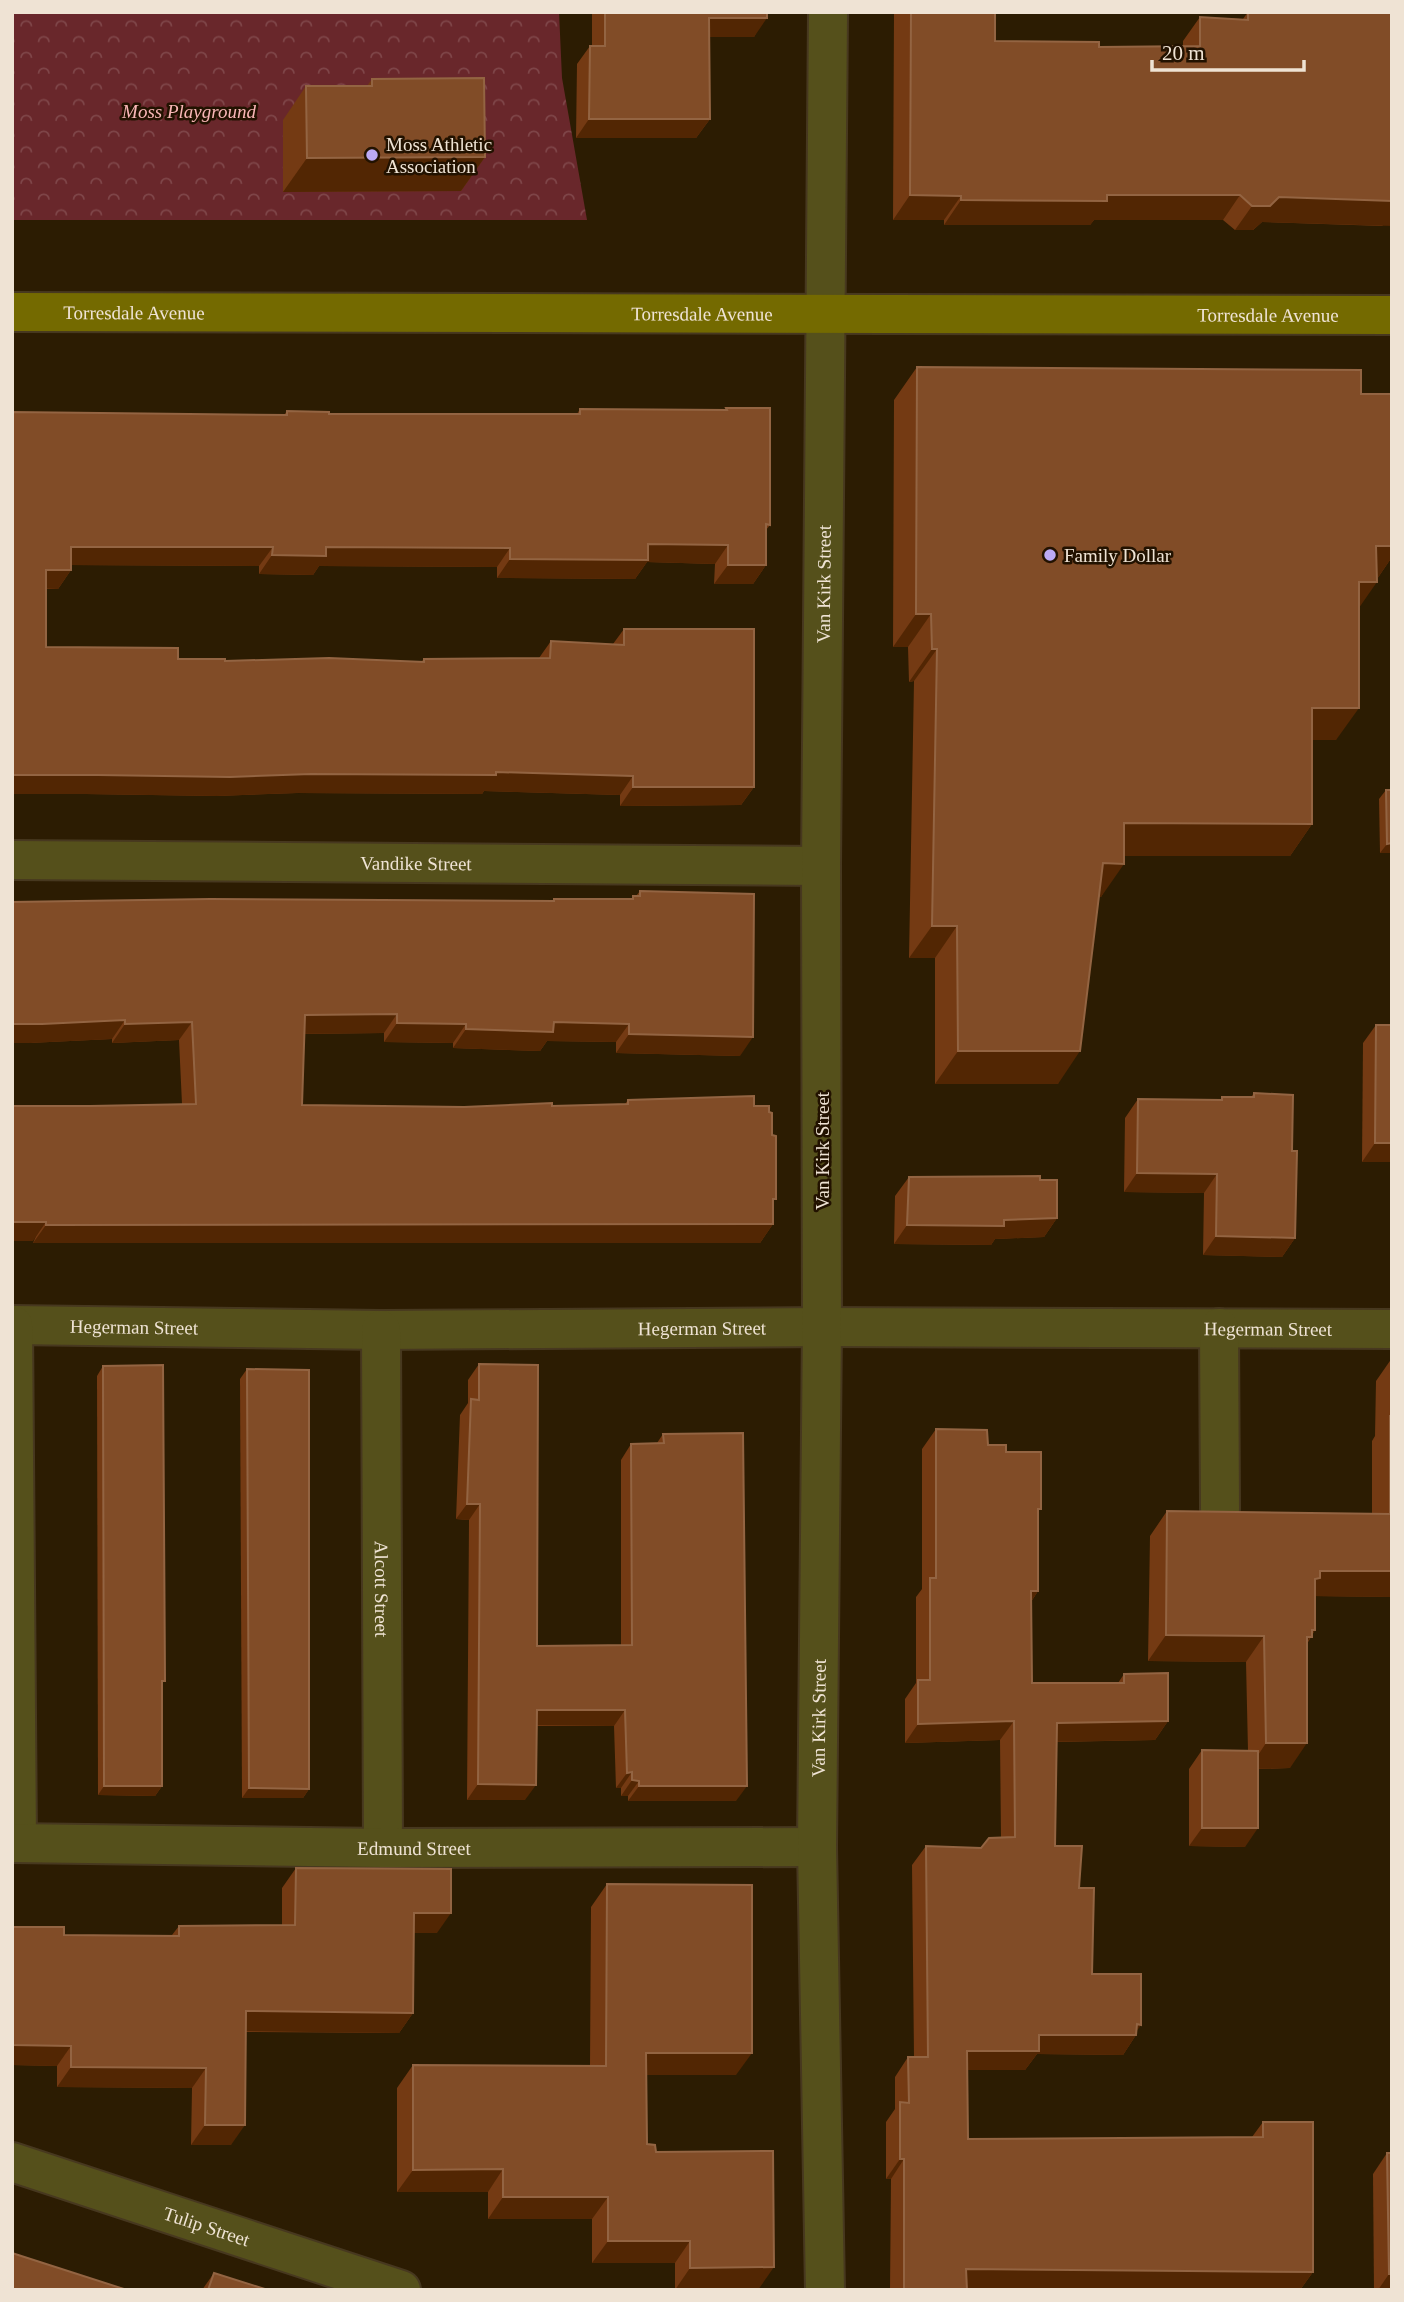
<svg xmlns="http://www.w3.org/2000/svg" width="1404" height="2302" font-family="'Times New Roman',serif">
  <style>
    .forest { fill: url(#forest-crowns) }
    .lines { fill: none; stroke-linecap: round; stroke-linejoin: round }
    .street-casing { stroke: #47381f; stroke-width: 42 }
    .secondary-casing { stroke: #47381f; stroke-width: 42 }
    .street { stroke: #55501b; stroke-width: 38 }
    .secondary { stroke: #746a00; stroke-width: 38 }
    .wall { fill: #743a13 }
    .shaded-wall { fill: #522603 }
    .building { fill: #814c27; stroke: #936442; stroke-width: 2 }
    .poi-dot { fill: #bcaaf5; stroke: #221200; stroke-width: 2.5 }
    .labels { text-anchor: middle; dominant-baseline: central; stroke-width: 5; stroke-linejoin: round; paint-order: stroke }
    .park-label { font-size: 19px; font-style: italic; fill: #f9b6b6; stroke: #221200 }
    .poi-label { font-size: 19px; fill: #efe3d4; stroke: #221200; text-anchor: start }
    .street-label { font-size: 19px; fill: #efe3d4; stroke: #221200 }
  </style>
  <defs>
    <pattern id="forest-crowns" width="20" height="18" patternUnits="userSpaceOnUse" patternTransform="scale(1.75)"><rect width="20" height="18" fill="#69272b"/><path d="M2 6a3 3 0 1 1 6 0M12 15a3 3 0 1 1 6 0" fill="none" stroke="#7f4649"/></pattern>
  </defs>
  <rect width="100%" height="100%" fill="#2c1c02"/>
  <path class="forest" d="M12 12H559L562 78 587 220H12Z"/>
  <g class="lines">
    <defs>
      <g id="street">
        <path id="s1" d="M12 860 821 866"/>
        <path id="s2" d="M12 1325 381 1330 822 1327 1392 1329"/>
        <path d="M13 1325 17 1843"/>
        <path d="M1219 1328 1220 1509"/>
        <path id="s3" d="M381 1330 383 1848"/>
        <path id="s4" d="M12 1843 383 1848 817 1847"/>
        <path id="s5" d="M12 2162 401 2290"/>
        <path id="s6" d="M825 2290 817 1847 822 1327 821 866 828 12"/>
      </g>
      <g id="secondary">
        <path id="s7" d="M12 312 1392 315"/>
      </g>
    </defs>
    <use href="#street" class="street-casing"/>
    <use href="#secondary" class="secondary-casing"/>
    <use href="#street" class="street"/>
    <use href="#secondary" class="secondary"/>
  </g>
  <g class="wall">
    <path d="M592 12H767L754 37H709L710 119 696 138H576L577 64 590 46H592Z"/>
    <path d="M894 12H995V41L1099 47 1183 46V41L1200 17 1243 19 1248 12 1383 226 1262 222 1253 230H1235L1223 220H1094L1090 225H944V220H893Z"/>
    <path d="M372 79 485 157 461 191 283 192V120L306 86H367Z"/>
    <path d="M917 367 1361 394H1392V557L1377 579 1359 607 1336 740H1312V824L1290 856H1124L1101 897 1099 896 1058 1084H935V958H909L914 681 909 682 908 647H893L894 400Z"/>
    <path d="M726 408 770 525 766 530V565L753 584H714L715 564 647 562 635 579 497 578V567L319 566 313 575 259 574V566L71 565V570L58 589H46V647L178 659 225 661H422L424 659 539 658 551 641 613 644 624 629 754 787 741 805 620 806V795L484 791 482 794 297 793 217 796 85 794H12V412L284 415 287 411 329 414H577L580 409 725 410Z"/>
    <path d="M1386 790H1392V853H1380L1379 799Z"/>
    <path d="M640 891 740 1056 616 1053V1042L547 1041 540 1051 453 1048V1043L384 1042V1033L304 1034 302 1105 464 1107 552 1106 625 1104 628 1100 754 1106 773 1203V1224L760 1243H33L90 1106 182 1104 179 1040 112 1043V1039L29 1043 553 901 554 899H632L633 896H636Z"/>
    <path d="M1376 1025 1392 1162H1362L1363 1043Z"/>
    <path d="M1254 1093 1292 1151 1295 1238 1282 1257 1203 1255 1204 1193 1124 1192 1125 1118 1138 1099 1220 1100 1222 1097H1251Z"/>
    <path d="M909 1177 1040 1180 1057 1218 1044 1237 995 1239 991 1245 894 1244 895 1196Z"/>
    <path d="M1392 1358V1597L1315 1596V1630L1307 1644 1290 1768 1258 1769 1245 1847 1189 1846V1769L1202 1750 1248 1751 1246 1662 1148 1661 1150 1536 1167 1511 1372 1514V1441L1375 1436 1376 1381Z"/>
    <path d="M479 1364 537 1646 621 1645V1460L631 1444 657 1443 663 1434 736 1801H628V1796H621V1788H616L614 1726H537L525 1800H467L469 1520 456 1519 460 1415 468 1403V1380Z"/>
    <path d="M103 1366 162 1685V1786L155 1796 98 1795 97 1376Z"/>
    <path d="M247 1369 309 1789 303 1798H242L240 1379Z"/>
    <path d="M936 1429 988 1445 1006 1452 1038 1514V1591L1031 1602 1032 1683H1118L1124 1674 1168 1721 1155 1740 1057 1742 1055 1846 1079 1888 1092 1974 1137 2031 1136 2035 1123 2055 1037 2054 1025 2070H967L968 2139 1252 2137 1263 2122 1313 2272 1300 2290 967 2289V2290H890L891 2179H886V2122L895 2109V2077L908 2057H914L912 1865 926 1846 981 1848 1001 1838 1000 1740 905 1743V1699L916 1683V1597L922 1589V1449Z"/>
    <path d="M296 1868 437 1933H414L413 2013 399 2033 246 2032 231 2145H191L192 2088 57 2087V2066L12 2065V1927L64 1935H172L179 1926 282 1925V1888Z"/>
    <path d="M607 1884 736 2075H646L647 2144 656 2152 758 2290H675V2263H592V2219H488V2192H397V2088L413 2065 590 2066 591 1907Z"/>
    <path d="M1387 2153 1392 2290H1374L1373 2174Z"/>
    <path d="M214 2273 268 2290H202Z"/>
  </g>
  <g class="shaded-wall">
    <path d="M709 18H767L754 37H696Z"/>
    <path d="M589 119H710L696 138H576Z"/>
    <path d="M485 157 461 191 283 192 307 158Z"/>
    <path d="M910 195 961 196 944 220H893Z"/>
    <path d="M1107 195H1240L1223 220H1094L1090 225H944L961 200Z"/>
    <path d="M1279 197 1392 201V226L1262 222 1253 230H1235L1252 206Z"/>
    <path d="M648 544 728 545 715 564 647 562 635 579 497 578 510 559Z"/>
    <path d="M1376 546H1392V557L1377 579Z"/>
    <path d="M71 547H273L259 566 58 565Z"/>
    <path d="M326 547 510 548 497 567 319 566 313 575 259 574 272 555Z"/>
    <path d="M728 565H766L753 584H714Z"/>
    <path d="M46 570H71L58 589 33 588Z"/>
    <path d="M1359 582H1377L1354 615Z"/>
    <path d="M916 614H931L908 647H893Z"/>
    <path d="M932 649H937L914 681 909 682Z"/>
    <path d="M1312 708H1359L1336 740H1290Z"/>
    <path d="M496 772 633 776 620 795 484 791 482 794 297 793 217 796 85 794H12V775Z"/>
    <path d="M633 787H754L741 805 620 806Z"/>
    <path d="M1124 823 1312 824 1290 856H1101Z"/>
    <path d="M1392 843V853H1380L1387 844Z"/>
    <path d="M1103 863 1124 864 1101 897 1080 895Z"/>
    <path d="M932 926H957L935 958H909Z"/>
    <path d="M397 1014 384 1033 291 1034 305 1015Z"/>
    <path d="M125 1020 112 1039 29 1043H12V1024Z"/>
    <path d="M192 1022 179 1040 112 1043 125 1024Z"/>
    <path d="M554 1022 629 1024 616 1042 547 1041 540 1051 453 1048 466 1029Z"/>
    <path d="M397 1023 466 1024 453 1043 384 1042Z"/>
    <path d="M629 1034 753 1037 740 1056 616 1053Z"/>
    <path d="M958 1051H1080L1058 1084H935Z"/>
    <path d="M1375 1143H1392V1162H1362Z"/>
    <path d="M1137 1173 1217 1174 1204 1193 1124 1192Z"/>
    <path d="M1057 1218 1044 1237 995 1239 991 1245 894 1244 907 1225Z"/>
    <path d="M12 1222H46L33 1241H12Z"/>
    <path d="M773 1224 760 1243H33L46 1225Z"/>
    <path d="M1216 1236 1295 1238 1282 1257 1203 1255Z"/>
    <path d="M467 1504H480L469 1520 456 1519Z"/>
    <path d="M1320 1571H1392V1597L1307 1596 1302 1604Z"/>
    <path d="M1031 1591H1038L1025 1611Z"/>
    <path d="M1312 1630H1315L1294 1662H1289Z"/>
    <path d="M1166 1635 1264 1636 1246 1662 1148 1661Z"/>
    <path d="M537 1710H625L614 1726 526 1725Z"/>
    <path d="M1014 1721 1000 1740 905 1743 918 1724Z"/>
    <path d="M1168 1721 1155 1740 1044 1742 1057 1723Z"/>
    <path d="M1266 1743H1307L1290 1768 1249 1769Z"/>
    <path d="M632 1772 621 1788H616L627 1773Z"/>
    <path d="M632 1780 639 1781 628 1796H621Z"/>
    <path d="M478 1784 536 1785 525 1800H467Z"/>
    <path d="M104 1786H162L155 1796 98 1795Z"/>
    <path d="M639 1786H747L736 1801H628Z"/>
    <path d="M249 1788 309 1789 303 1798H242Z"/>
    <path d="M1202 1828H1258L1245 1847 1189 1846Z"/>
    <path d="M414 1913H451L437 1933H400Z"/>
    <path d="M246 2011 413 2013 399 2033 232 2031Z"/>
    <path d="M1137 2024 1141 2025 1134 2035H1136L1123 2055 1037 2054 1025 2070H954L967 2051 1039 2035Z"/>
    <path d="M12 2045 71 2046 57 2066 12 2065Z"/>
    <path d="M646 2053H752L736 2075H630Z"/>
    <path d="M71 2067 206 2068 192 2088 57 2087Z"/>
    <path d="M205 2125H245L231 2145H191Z"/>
    <path d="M900 2159H904L891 2179H886Z"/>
    <path d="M503 2169 488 2192H397L413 2170Z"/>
    <path d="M503 2197H608L592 2219H488Z"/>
    <path d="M608 2241H690L675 2263H592Z"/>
    <path d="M774 2267 758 2290H675L690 2268Z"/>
    <path d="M966 2269 1313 2272 1300 2290 953 2289Z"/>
    <path d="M1389 2274H1392V2290H1378Z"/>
  </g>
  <g class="building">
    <path d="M605 12H767V18H709L710 119H589L590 46H605Z"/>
    <path d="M911 12H995V41L1099 42V47L1200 46V17L1248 20V12H1392V201L1279 197 1270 206H1252L1240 195H1107V201L961 200V196L910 195Z"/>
    <path d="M484 78 485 157 307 158 306 86H372V79Z"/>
    <path d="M917 367 1361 370V394H1392V546H1376L1377 582H1359V708H1312V824L1124 823V864L1103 863 1080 1051H958L957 926H932L937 649H932L931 614H916Z"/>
    <path d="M726 408H770V525L766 524V565H728V545L648 544V560L510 559V548L326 547V556L272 555 273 547H71V570H46V647L178 648V659H225V661L329 658 424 662V659L550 658 551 641 624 645V629H754V787H633V776L496 772V775L311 774 230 777 98 775H12V412L287 415V411L329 412V414H580V409L727 410Z"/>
    <path d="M1386 790H1392V843L1387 844Z"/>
    <path d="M640 891 754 894 753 1037 629 1034V1024L554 1022 553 1032 466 1029V1024L397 1023V1014L305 1015 302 1105 464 1107 552 1103V1106L628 1104V1100L754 1096V1106H769V1112L772 1113V1135L776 1136V1199H773V1224L46 1225V1222H12V1106H90L196 1104 192 1022 125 1024V1020L42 1024H12V902L210 899 554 901V899H633V896H640Z"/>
    <path d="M1376 1025H1392V1143H1375Z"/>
    <path d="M1254 1093 1293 1095 1292 1151H1297L1295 1238 1216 1236 1217 1174 1137 1173 1138 1099 1222 1100V1097H1254Z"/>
    <path d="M1040 1176V1180H1057V1218L1004 1220V1226L907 1225 909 1177Z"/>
    <path d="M479 1364 538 1365 537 1646 632 1645 631 1444 664 1443 663 1434 743 1433 747 1786H639V1781L632 1780V1772L627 1773 625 1710H537L536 1785 478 1784 480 1504H467L471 1399 479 1400Z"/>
    <path d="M163 1365 165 1681H162V1786H104L103 1366Z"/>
    <path d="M247 1369 309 1370V1789L249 1788Z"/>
    <path d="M1390 1416H1392V1571H1320V1578L1315 1579V1630H1312V1637H1307V1743H1266L1264 1636 1166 1635 1167 1511 1390 1514Z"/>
    <path d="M936 1429 987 1430 988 1445H1006V1452H1041V1509H1038V1591H1031L1032 1683H1124V1674L1168 1673V1721L1057 1723 1055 1846H1082L1079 1888H1094L1092 1974H1141V2025L1137 2024 1136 2035H1039V2051H967L968 2139 1263 2137V2122H1313V2272L966 2269 967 2290H904V2159H900V2102L909 2103 908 2057H928L926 1846 981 1848 989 1838 1015 1837 1014 1721 918 1724V1680H930V1578H936Z"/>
    <path d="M1202 1750 1258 1751V1828H1202Z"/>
    <path d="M296 1868 451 1869V1913H414L413 2013 246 2011 245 2125H205L206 2068 71 2067V2046L12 2045V1927H64V1935L179 1936V1926L295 1925Z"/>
    <path d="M607 1884 752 1885V2053H646L647 2144 655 2145 656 2152 773 2151 774 2267 690 2268V2241H608V2197H503V2169L413 2170V2065L606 2066Z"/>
    <path d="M1387 2153H1392V2274H1389Z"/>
    <path d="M12 2253 127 2290H12Z"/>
    <path d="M214 2273 268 2290H208Z"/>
  </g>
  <g class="poi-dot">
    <circle cx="372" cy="155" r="7"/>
    <circle cx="1050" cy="555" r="7"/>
  </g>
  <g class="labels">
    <g class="park-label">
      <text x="189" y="111">Moss Playground</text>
    </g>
    <g class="poi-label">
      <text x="386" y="144">Moss Athletic<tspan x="386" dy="22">Association</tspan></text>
      <text x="1064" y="555">Family Dollar</text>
    </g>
    <g class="street-label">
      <text stroke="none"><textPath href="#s7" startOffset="122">Torresdale Avenue</textPath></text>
      <text stroke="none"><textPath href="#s7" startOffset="690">Torresdale Avenue</textPath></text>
      <text stroke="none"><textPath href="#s7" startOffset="1256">Torresdale Avenue</textPath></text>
      <text stroke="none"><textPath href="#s6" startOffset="1706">Van Kirk Street</textPath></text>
      <text stroke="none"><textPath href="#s1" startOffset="404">Vandike Street</textPath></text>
      <text transform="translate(822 1151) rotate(-90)">Van Kirk Street</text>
      <text stroke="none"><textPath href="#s2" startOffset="122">Hegerman Street</textPath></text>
      <text stroke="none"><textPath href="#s2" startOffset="690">Hegerman Street</textPath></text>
      <text stroke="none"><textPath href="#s2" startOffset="1256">Hegerman Street</textPath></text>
      <text stroke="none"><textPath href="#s3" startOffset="259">Alcott Street</textPath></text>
      <text stroke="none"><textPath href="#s6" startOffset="572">Van Kirk Street</textPath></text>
      <text stroke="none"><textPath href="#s4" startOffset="402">Edmund Street</textPath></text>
      <text stroke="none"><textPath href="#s5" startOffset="205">Tulip Street</textPath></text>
    </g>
  </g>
  <rect width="1404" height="2302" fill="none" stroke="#efe3d4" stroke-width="28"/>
  <path d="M1152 60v10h152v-10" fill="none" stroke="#efe3d4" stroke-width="3.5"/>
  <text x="1162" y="60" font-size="21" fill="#efe3d4" stroke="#221200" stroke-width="5" paint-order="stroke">20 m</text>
</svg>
